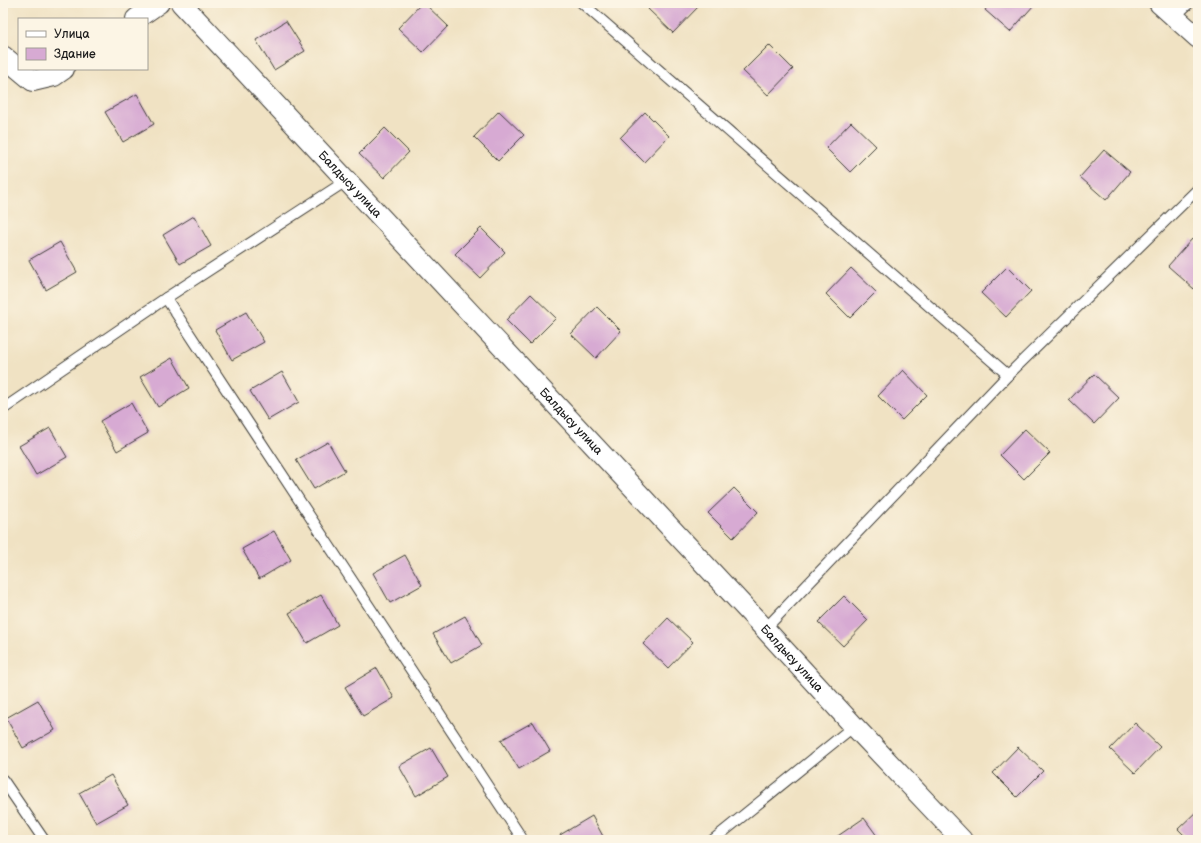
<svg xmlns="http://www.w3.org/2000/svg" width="1201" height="843" font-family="'Balsamiq Sans',sans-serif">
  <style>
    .building { fill: #d7aad3 }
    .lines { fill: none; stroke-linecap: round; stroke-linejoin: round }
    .lane-casing { stroke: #3c3a35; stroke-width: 12 }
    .street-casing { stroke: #3c3a35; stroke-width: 22 }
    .lane { stroke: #fff; stroke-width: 10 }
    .street { stroke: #fff; stroke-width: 20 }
    .labels { text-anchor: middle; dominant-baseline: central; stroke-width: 3; stroke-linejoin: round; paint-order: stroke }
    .street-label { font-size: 12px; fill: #1c1c1c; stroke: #fcf5e5 }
  </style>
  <rect width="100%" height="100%" fill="#fcf5e5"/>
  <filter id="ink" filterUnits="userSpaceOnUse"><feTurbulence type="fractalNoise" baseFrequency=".025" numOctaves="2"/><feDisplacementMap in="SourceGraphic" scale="8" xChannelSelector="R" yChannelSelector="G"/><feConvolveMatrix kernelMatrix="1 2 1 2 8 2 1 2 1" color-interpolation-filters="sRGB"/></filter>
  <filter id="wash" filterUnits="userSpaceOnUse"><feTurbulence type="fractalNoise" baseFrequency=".012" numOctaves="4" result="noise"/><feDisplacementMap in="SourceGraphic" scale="16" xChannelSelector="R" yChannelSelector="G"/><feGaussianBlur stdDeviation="0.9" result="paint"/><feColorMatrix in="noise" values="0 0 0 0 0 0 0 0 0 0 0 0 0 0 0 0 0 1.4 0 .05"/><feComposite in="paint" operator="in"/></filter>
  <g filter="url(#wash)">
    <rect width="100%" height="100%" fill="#f0e2c3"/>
    <g id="blocks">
      <g class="building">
        <path d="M422 3H424L448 26 423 52 398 28Z"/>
        <path d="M654 3H694L698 7 673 33 648 9Z"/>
        <path d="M990 3H1032L1034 5 1010 32 985 10Z"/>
        <path d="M286 21 305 51 274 70 256 40Z"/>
        <path d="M769 45 793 69 768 95 743 71Z"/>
        <path d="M137 94 154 124 123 142 105 112Z"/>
        <path d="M499 111 524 135 498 161 474 137Z"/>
        <path d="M645 112 669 136 644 162 620 138Z"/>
        <path d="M851 122 876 146 850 172 826 148Z"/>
        <path d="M385 128 409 152 384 178 359 154Z"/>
        <path d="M1104 150 1130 172 1106 200 1080 177Z"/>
        <path d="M194 216 211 246 180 264 163 235Z"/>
        <path d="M481 228 505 252 480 278 455 254Z"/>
        <path d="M1192 239 1198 245V284L1194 289 1168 266Z"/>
        <path d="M60 242 77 272 46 290 29 260Z"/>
        <path d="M1007 267 1031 291 1006 317 981 293Z"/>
        <path d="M851 268 876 292 850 318 826 294Z"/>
        <path d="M531 294 556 318 530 344 506 320Z"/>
        <path d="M597 307 621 331 596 358 571 334Z"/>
        <path d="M246 312 264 342 232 360 215 330Z"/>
        <path d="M172 358 189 388 158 407 140 377Z"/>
        <path d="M903 370 927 395 902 420 878 396Z"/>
        <path d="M282 372 299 402 268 420 250 391Z"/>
        <path d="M1094 374 1119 398 1094 424 1069 400Z"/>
        <path d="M131 403 148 433 117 451 100 421Z"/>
        <path d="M50 428 67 457 36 475 19 446Z"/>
        <path d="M1025 429 1050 453 1024 479 1000 455Z"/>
        <path d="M328 442 345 471 314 489 296 460Z"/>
        <path d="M734 488 758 512 733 538 708 513Z"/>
        <path d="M274 531 291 560 259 579 242 549Z"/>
        <path d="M405 555 422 585 390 603 373 573Z"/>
        <path d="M321 595 338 625 307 643 289 613Z"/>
        <path d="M844 596 868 620 843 646 818 622Z"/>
        <path d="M465 616 482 645 451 663 433 634Z"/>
        <path d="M668 618 693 642 668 668 643 644Z"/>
        <path d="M377 668 394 698 363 716 345 687Z"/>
        <path d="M38 700 55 730 23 748 6 718Z"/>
        <path d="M533 722 550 751 519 769 501 740Z"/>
        <path d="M1135 723 1160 747 1135 773 1110 749Z"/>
        <path d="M1018 747 1043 771 1017 797 993 773Z"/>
        <path d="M431 748 448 777 416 796 399 766Z"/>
        <path d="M111 775 128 805 96 823 79 793Z"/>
        <path d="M1198 810V840H1189L1178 829Z"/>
        <path d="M592 816 605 840H563L560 835Z"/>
        <path d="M864 818 880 840H832Z"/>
      </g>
    </g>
  </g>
  <g filter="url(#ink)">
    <use href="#blocks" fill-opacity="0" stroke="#3c3a35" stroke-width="1"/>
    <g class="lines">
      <defs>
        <g id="lane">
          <path d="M582 3 1008 375"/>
          <path d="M1174 17 1189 3"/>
          <path d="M166 298 523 840"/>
          <path d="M3 409 166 298 346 181"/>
          <path d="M765 629 1008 375 1198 189"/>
          <path d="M3 780 44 840"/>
          <path d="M713 840 854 726"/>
        </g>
        <g id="street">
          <path id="s1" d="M181 3 765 629 854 726 962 840"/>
          <path d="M1159 3 1198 38"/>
          <path d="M136 19 159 3"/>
          <path d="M3 56 33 81 54 76 64 69"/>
        </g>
      </defs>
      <use href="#lane" class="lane-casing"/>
      <use href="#street" class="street-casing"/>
      <use href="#lane" class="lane"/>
      <use href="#street" class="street"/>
    </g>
  </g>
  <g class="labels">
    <g class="street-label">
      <text stroke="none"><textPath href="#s1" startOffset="248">Балдысу улица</textPath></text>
      <text stroke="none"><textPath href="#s1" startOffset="572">Балдысу улица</textPath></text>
      <text stroke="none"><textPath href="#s1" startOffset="896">Балдысу улица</textPath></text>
    </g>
  </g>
  <rect width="1201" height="843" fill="none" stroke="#fcf5e5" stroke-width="16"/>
  <rect x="18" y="18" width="130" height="52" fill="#fcf5e5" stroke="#a29e95"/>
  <rect x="26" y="31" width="20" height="6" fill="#ffffff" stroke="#a29e95"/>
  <text x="54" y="38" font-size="12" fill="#1c1c1c">Улица</text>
  <rect x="26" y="48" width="20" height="12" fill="#d7aad3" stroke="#a29e95"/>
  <text x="54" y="58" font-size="12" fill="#1c1c1c">Здание</text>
</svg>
